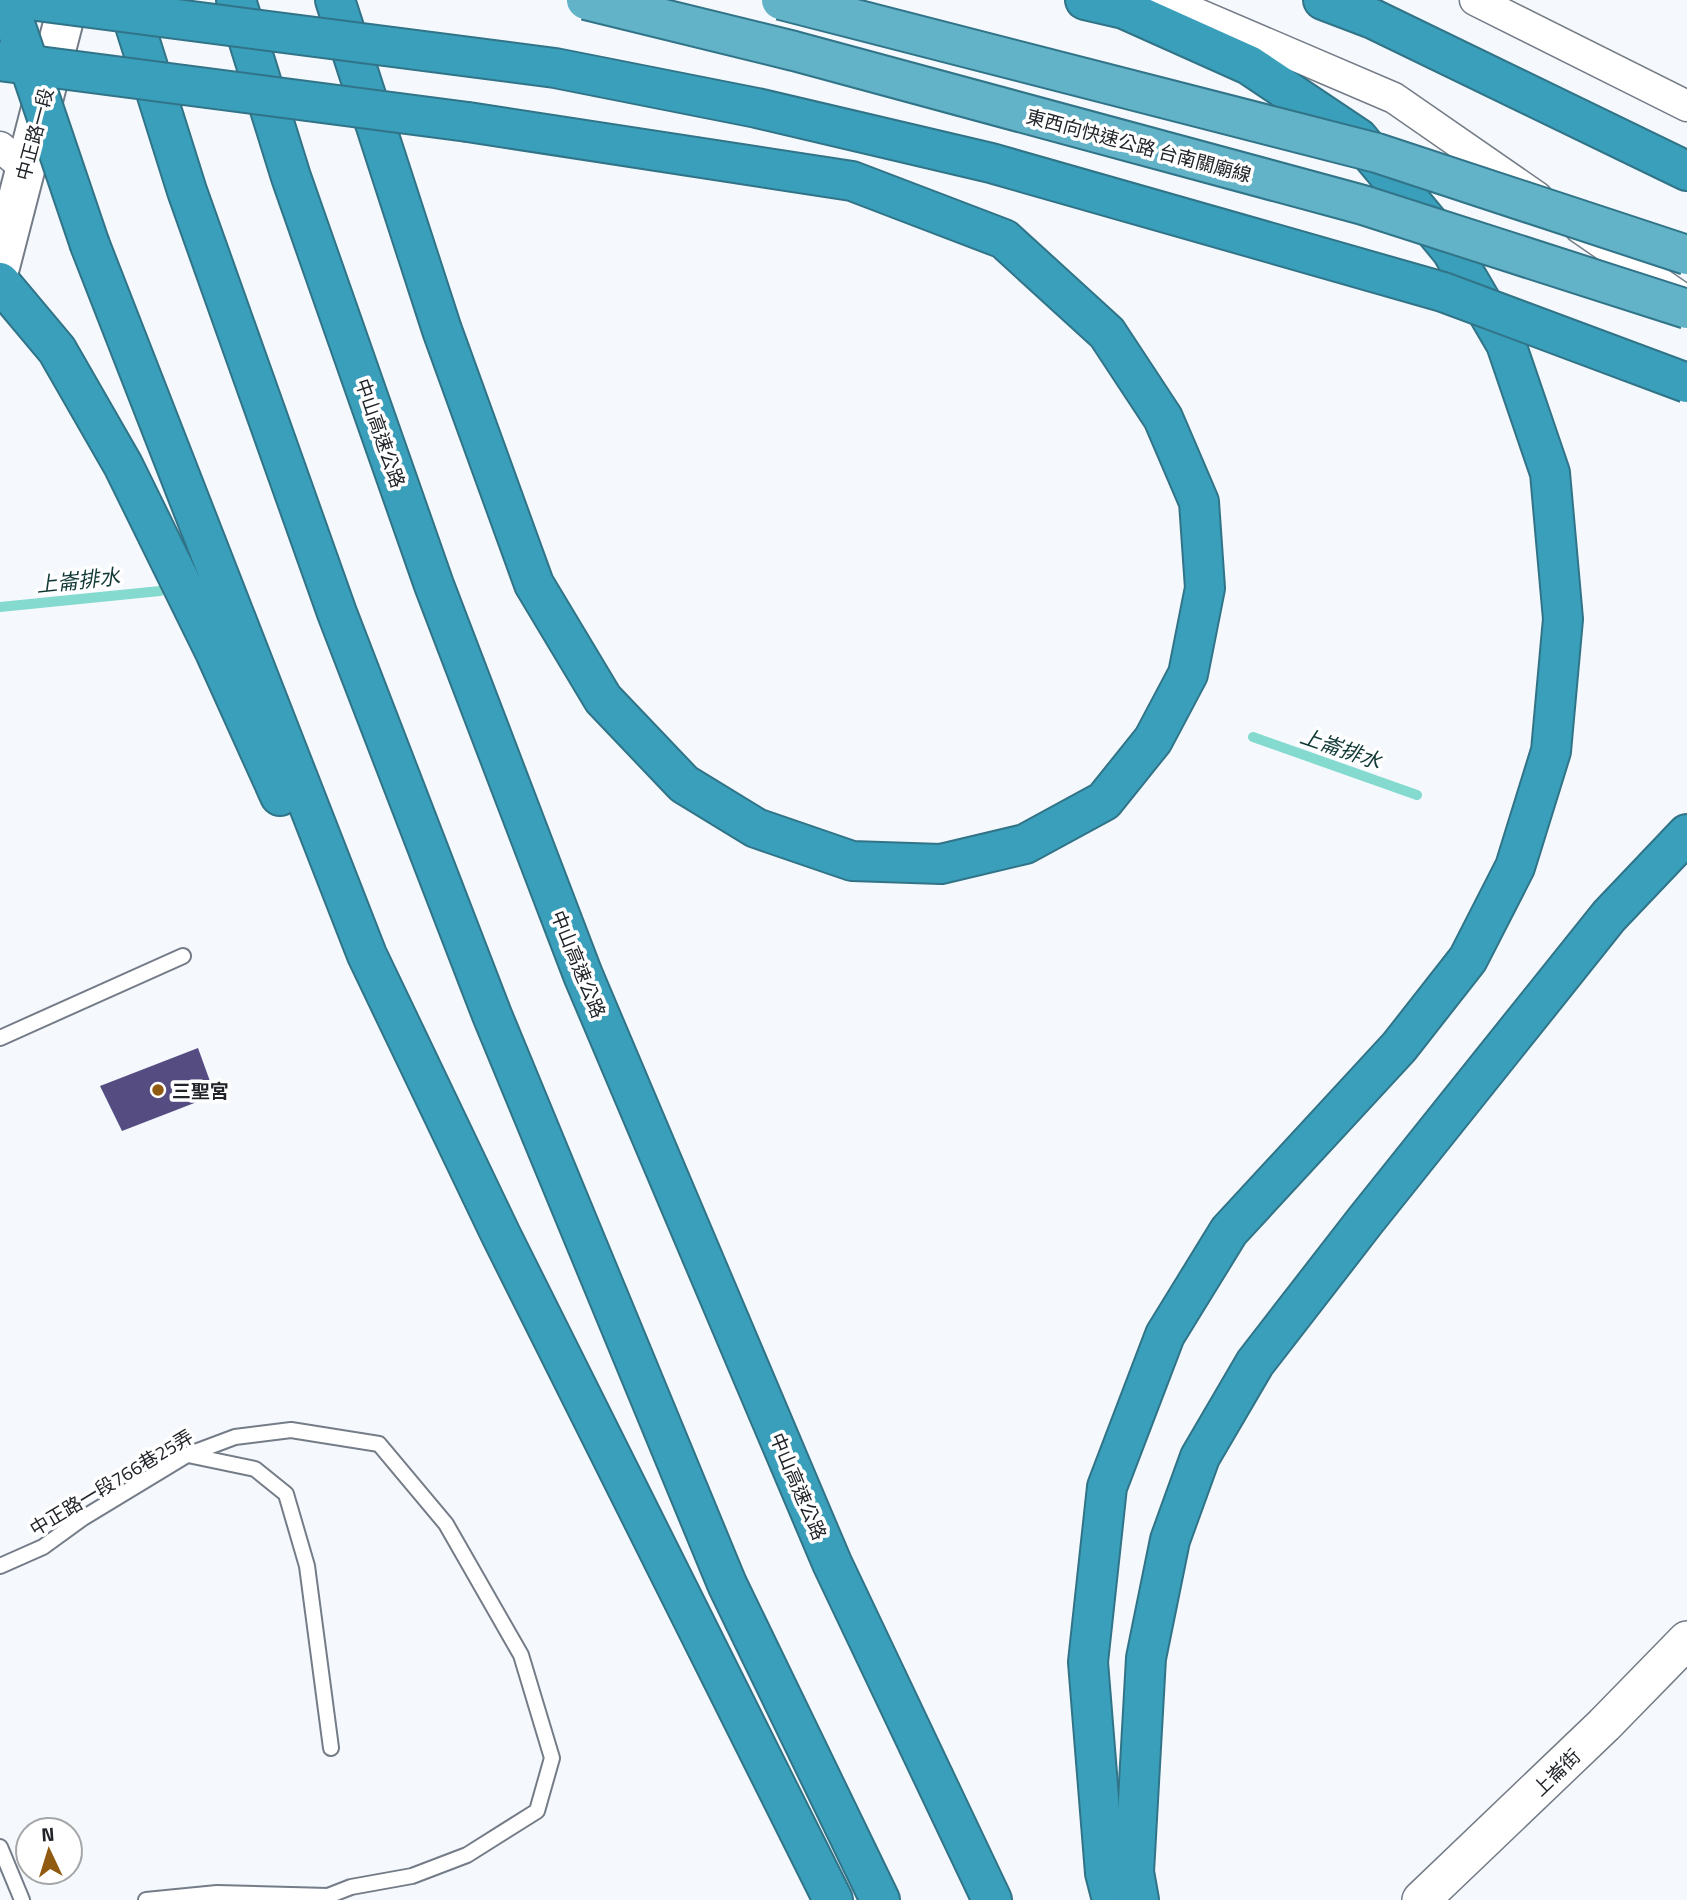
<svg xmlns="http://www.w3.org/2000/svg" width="1687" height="1900" font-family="'Titillium Web','Noto Sans TC',sans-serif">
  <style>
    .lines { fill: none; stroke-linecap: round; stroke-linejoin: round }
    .stream { stroke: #84dacf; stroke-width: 10 }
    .building { fill: #554d82 }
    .service-casing { stroke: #747c87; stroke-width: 18 }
    .minor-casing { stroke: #747c87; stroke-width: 33 }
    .tertiary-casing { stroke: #747c87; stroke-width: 40 }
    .secondary-casing { stroke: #747c87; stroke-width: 42 }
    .motorway-casing { stroke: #317488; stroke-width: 42 }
    .service { stroke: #fff; stroke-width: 14 }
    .minor { stroke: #fff; stroke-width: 30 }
    .tertiary { stroke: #fff; stroke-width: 37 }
    .secondary { stroke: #fff; stroke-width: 38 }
    .motorway { stroke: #3a9fbb; stroke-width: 38 }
    .trunk-bridge-casing { stroke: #317488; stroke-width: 42; stroke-linecap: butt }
    .motorway-bridge-casing { stroke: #317488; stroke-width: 42; stroke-linecap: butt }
    .trunk-bridge { stroke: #62b2c8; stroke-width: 38 }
    .motorway-bridge { stroke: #3a9fbb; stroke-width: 38 }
    .poi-dot { fill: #905a10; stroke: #fff; stroke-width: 2.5 }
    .labels { text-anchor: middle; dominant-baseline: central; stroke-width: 7; stroke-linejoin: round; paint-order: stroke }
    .street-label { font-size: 19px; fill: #212429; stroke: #fff }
    .poi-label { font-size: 19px; font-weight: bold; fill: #212429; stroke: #fff; text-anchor: start }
    .water-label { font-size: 21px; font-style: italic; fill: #103935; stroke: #fff }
  </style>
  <rect width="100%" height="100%" fill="#f5f9fe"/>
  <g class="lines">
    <g class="stream">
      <path d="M0 607 160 591"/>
      <path d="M1253 737 1417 795"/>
    </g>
  </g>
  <path class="building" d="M198 1048 215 1095 122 1131 100 1086Z"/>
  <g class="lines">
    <defs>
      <g id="service">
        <path d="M0 1038 183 956"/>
        <path d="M188 1455 255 1469 286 1494 307 1566 331 1748"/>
        <path d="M0 1566 43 1547 83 1518 187 1455 235 1437 291 1430 379 1444 446 1524 521 1655 552 1758 537 1811 467 1855 412 1876 351 1887 328 1896 217 1893 146 1900"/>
        <path d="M0 1847 22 1900"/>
      </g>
      <g id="minor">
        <path d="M1165 0 1394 98 1537 197"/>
        <path d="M1475 0 1687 106"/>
        <path d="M0 147 25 168"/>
        <path d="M1580 228 1686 301"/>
      </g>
      <path id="tertiary" d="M1421 1900 1604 1725 1687 1640"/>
      <path id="secondary" d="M0 267 69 0"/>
      <g id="motorway">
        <path d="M127 0 187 191 337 613 492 1015 727 1584 880 1900"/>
        <path d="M236 0 291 177 434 585 583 975 832 1563 992 1900"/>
        <path d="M335 0 442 330 534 584 603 699 684 784 756 828 852 861 941 864 1025 844 1104 801 1153 740 1188 674 1205 588 1199 502 1163 418 1107 333 1004 239 852 181 468 122"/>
        <path d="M1085 0 1124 9 1249 65 1358 138 1451 250 1506 344 1550 473 1563 619 1551 751 1515 867 1468 959 1399 1047 1229 1231 1165 1335 1107 1487 1088 1662 1105 1873 1112 1900"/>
        <path d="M1323 0 1373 19 1687 171"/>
        <path d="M90 245 367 955 501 1235 833 1900"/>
        <path d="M0 282 57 350 123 465 215 652 280 796"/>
        <path d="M1139 1900 1134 1872 1146 1658 1170 1540 1200 1457 1255 1363 1365 1221 1609 916 1687 834"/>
      </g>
    </defs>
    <use href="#service" class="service-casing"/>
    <use href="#minor" class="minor-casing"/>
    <use href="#tertiary" class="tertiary-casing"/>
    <use href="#secondary" class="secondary-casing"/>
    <use href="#motorway" class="motorway-casing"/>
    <use href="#service" class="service"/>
    <use href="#minor" class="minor"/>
    <use href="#tertiary" class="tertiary"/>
    <use href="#secondary" class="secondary"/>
    <use href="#motorway" class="motorway"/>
    <defs>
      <g id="trunk-bridge">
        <path d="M586 0 794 51 1363 205 1687 309"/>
        <path d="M781 0 1377 153 1687 255"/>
      </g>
      <g id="motorway-bridge">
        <path d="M7 0 90 245"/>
        <path d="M29 0 555 68 757 108 991 163 1443 292 1687 383"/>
        <path d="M0 61 468 122"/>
      </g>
    </defs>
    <use href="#trunk-bridge" class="trunk-bridge-casing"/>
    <use href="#motorway-bridge" class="motorway-bridge-casing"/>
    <use href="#trunk-bridge" class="trunk-bridge"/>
    <use href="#motorway-bridge" class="motorway-bridge"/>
  </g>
  <circle class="poi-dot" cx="158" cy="1090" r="7"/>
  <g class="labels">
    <g class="street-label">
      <text transform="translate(34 134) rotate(-75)">中正路一段</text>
      <text transform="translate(1139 145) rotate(15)">東西向快速公路 台南關廟線</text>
      <text transform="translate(381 433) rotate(71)">中山高速公路</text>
      <text transform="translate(579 964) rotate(68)">中山高速公路</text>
      <text transform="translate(111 1482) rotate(-31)">中正路一段766巷25弄</text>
      <text transform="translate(799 1486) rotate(67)">中山高速公路</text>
      <text transform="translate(1556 1772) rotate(-44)">上崙街</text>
    </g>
    <g class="poi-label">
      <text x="172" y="1090">三聖宮</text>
    </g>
    <g class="water-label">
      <text transform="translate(78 580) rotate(-6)">上崙排水</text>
      <text transform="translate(1341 748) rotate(19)">上崙排水</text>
    </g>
  </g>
  <g transform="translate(49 1851) rotate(356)"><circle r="33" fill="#ffffff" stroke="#a6a7a9" stroke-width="2"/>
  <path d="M0-5L12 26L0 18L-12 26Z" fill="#905a10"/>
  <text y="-10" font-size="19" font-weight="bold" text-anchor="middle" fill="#212429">N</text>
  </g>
</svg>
